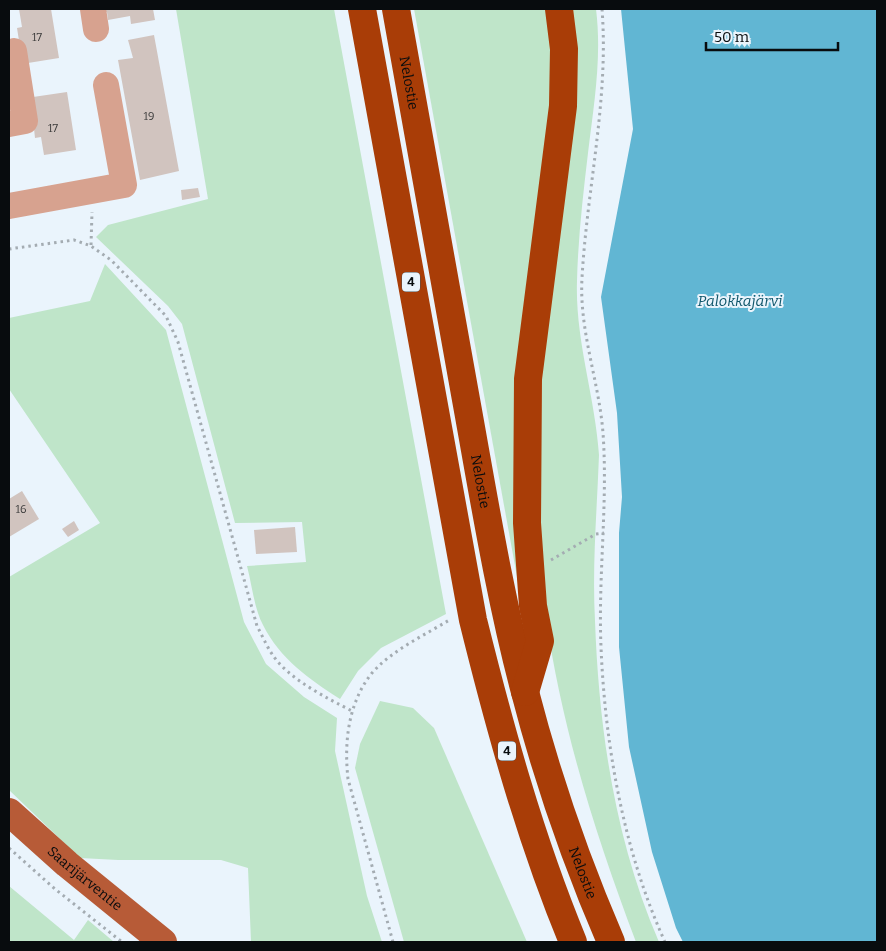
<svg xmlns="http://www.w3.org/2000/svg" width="886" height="951" font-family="Bitter,serif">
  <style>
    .green { fill: #bfe5c9 }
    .water { fill: #61b6d3 }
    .building { fill: #d1c4bf }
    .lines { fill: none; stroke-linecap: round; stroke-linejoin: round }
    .path { stroke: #a4acb2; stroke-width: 3; stroke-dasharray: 2.5 4; stroke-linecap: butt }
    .minor { stroke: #d7a28f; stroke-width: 26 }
    .major { stroke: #b75b37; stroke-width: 28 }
    .highway { stroke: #a93d07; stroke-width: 28 }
    .labels { text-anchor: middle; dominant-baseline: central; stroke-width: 4; stroke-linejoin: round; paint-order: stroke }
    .number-label { font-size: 11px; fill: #3a3a3a }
    .shield { fill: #eaf4fc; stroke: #4c5255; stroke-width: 1 }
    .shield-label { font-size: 12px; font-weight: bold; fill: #080c0e }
    .street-label { font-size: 14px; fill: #080c0e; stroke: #eaf4fc }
    .water-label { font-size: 15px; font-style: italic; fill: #10576c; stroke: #eaf4fc }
  </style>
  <rect width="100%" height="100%" fill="#eaf4fc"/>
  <g class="green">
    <path d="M176 9H334L446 614 381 648 358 671 340 699C309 679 280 659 263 625 254 608 252 585 247 566L306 562 302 522 235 523 182 324 168 306 96 237 108 225 208 199Z"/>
    <path d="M414 9H550L555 48 525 621Z"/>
    <path d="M568 9H596C602 57 594 104 588 153 583 195 578 239 577 281 575 340 595 396 599 455 597 510 592 566 595 621 599 730 615 841 659 942H636C596 836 562 730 546 617 532 511 540 409 547 303 554 205 561 107 568 9Z"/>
    <path d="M105 264 166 330 244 622 266 664 304 697 337 718 335 751 367 896 382 942H251L248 868 221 860H118L80 858 9 790V577L100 523 9 389V318L90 301Z"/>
    <path d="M380 701 413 708 434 728 527 942H404L355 768 360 744Z"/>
    <path d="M9 886 74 940 88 920 114 942H9Z"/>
  </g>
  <path class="water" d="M621 9H877V942H683L676 928 652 852 629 747 619 647V533L622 497 617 413 601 297 633 129Z"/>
  <g class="building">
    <path d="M19 9H51L59 58 28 63 20 47 17 28 22 27Z"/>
    <path d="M102 9H153L155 20 131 24 130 16 108 20 107 12 103 13Z"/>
    <path d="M154 35 179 171 140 180 118 60 133 58 128 40Z"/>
    <path d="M67 92 76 150 44 155 41 137 35 138 33 119V97Z"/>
    <path d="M198 188 200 197 182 200 181 190Z"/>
    <path d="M22 491 39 519 9 537V499Z"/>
    <path d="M74 521 79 530 68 537 62 529Z"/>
    <path d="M295 527 297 552 256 554 254 530Z"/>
  </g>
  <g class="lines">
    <g class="path">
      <path d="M602 9C609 99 587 188 582 278 579 331 599 381 603 433 608 504 598 576 601 647 605 746 624 852 665 942"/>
      <path d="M91 245 92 212"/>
      <path d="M9 249 74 240 91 246 111 260 166 316 178 342 257 626C262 635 266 645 272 654 288 679 327 698 352 711"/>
      <path d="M551 560 596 534 604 533"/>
      <path d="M9 848 55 889 122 942"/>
      <path d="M393 942 348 779C344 742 348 703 372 673 392 650 425 635 451 619"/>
    </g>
    <g class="minor">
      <path d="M93 9 96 29"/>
      <path d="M9 124 25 121 14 51"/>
      <path d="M9 206 124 185 106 85"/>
    </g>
    <path class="major" id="s1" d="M9 812 67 864 163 942"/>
    <g class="highway">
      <path d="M362 9 473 620C500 729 530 838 573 942"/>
      <path id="s2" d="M396 9C419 137 442 265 465 394 483 493 499 594 525 692 547 777 576 861 611 942"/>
      <path d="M525 692 540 641 533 606 527 523 528 379 563 106 564 49 559 9"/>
    </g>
  </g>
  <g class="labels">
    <g class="number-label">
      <text x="37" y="37">17</text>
      <text x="149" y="116">19</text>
      <text x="53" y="128">17</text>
      <text x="21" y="509">16</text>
    </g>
    <g class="shield">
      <rect x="402" y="272.5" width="18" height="19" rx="4"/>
      <rect x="498" y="741.5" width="18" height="19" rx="4"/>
    </g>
    <g class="shield-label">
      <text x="411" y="282">4</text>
      <text x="507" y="751">4</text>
    </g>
    <g class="street-label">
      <text stroke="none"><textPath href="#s2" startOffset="75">Nelostie</textPath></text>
      <text stroke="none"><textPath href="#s2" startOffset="480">Nelostie</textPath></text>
      <text stroke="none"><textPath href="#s2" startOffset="885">Nelostie</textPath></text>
      <text stroke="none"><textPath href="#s1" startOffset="101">Saarijärventie</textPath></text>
    </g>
    <g class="water-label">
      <text x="740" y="301">Palokkajärvi</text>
    </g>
  </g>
  <rect width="886" height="951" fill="none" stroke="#080c0e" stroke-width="20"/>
  <path d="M706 42v8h132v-8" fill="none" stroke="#080c0e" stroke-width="2.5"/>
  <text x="714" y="42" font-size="15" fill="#080c0e" stroke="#eaf4fc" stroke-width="4" paint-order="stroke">50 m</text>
</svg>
